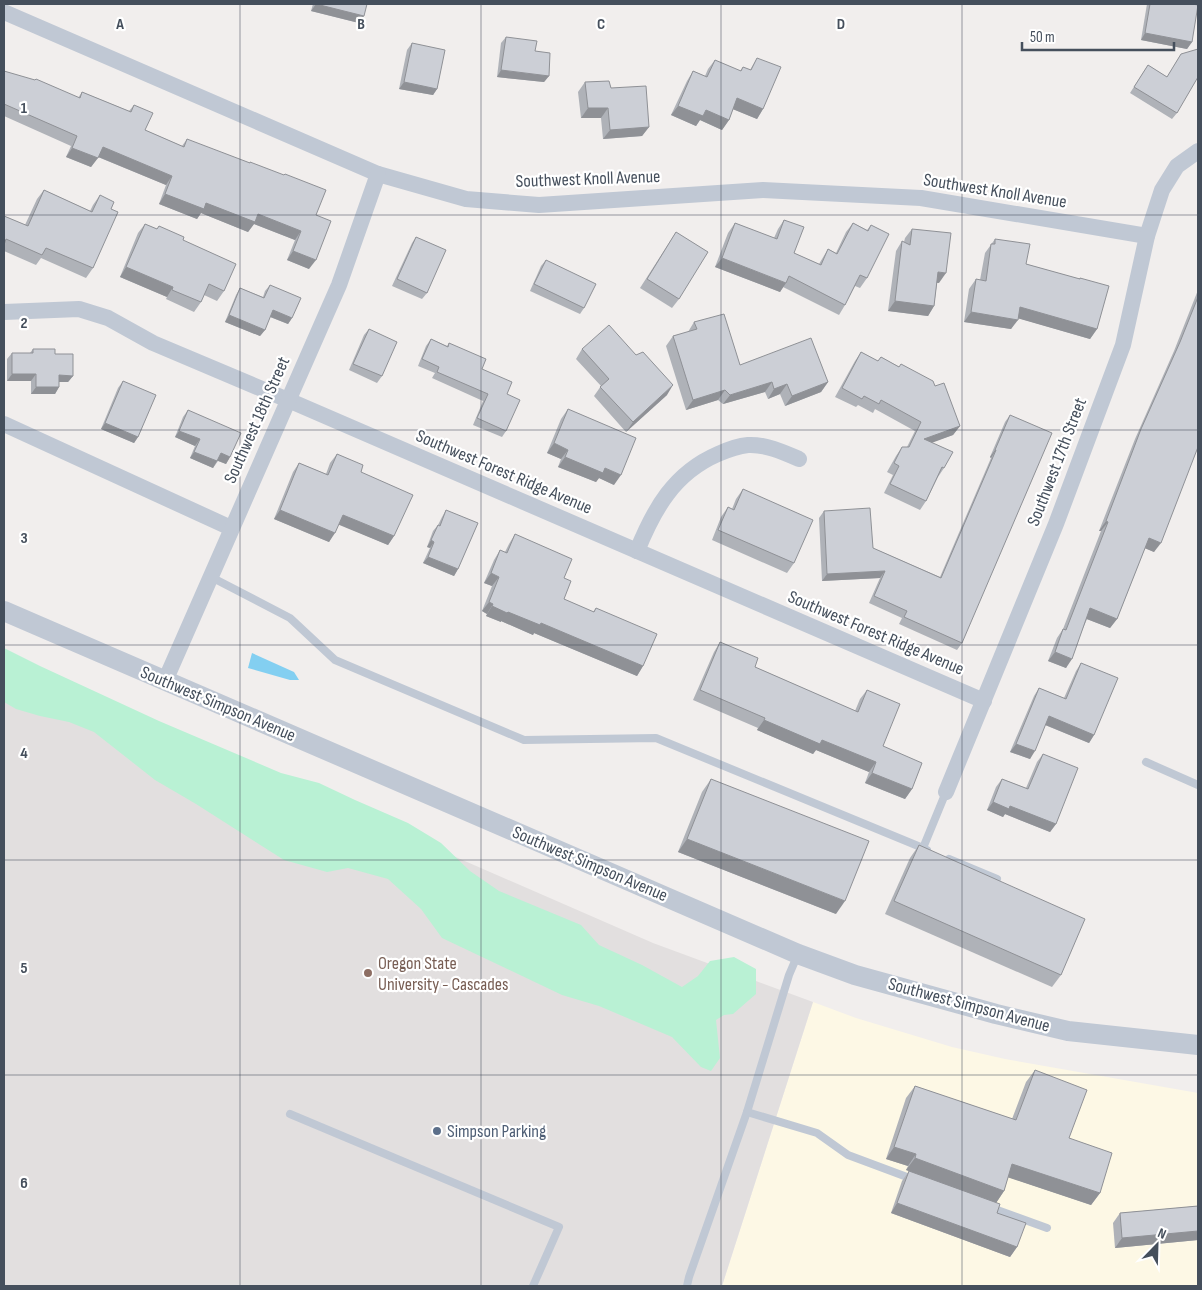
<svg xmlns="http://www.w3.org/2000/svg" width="1202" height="1290" font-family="'Sofia Sans Condensed',sans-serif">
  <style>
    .commercial { fill: #fdf8e5 }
    .education { fill: #e2dfdf }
    .green { fill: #b9f1d4 }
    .water { fill: #83cff1 }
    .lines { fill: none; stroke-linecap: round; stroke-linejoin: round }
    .service { stroke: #c0c8d4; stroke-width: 8 }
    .minor { stroke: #c0c8d4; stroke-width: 16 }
    .tertiary { stroke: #c0c8d4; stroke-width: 20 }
    .wall { fill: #afb2b8 }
    .shaded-wall { fill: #8f9196 }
    .building { fill: #cccfd6; stroke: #8f9196 }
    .grid { fill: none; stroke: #454f5c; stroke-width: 1; stroke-opacity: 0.55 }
    .education-dot { fill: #8d6e63; stroke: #fff; stroke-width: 2 }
    .service-dot { fill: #5c6f8a; stroke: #fff; stroke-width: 2 }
    .labels { text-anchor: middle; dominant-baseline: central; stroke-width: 4.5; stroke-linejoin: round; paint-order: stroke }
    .street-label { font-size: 18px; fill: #454f5c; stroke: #fff }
    .education-label { font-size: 18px; fill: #785e54; stroke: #fff; text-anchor: start }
    .service-label { font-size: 18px; fill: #4e5e75; stroke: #fff; text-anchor: start }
    .grid-label { font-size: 16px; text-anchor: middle; font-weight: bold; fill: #454f5c; stroke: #fff; stroke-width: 4.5; stroke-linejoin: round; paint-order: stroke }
  </style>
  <rect width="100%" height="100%" fill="#f1eeed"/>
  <path class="commercial" d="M813 1002 856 1018 952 1047 1005 1059 1198 1093V1286H722Z"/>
  <path class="education" d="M4 660 653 943 813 1002 722 1286H4Z"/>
  <path class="green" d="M4 648 40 666 159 721 281 773 319 783 355 800 408 823 441 843 470 871 499 891 581 925 599 945 642 965 682 987 698 976 710 961 734 957 756 969V994L733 1014 724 1015 716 1020 720 1058 711 1071 701 1067 672 1037 599 1006 562 995 442 938 421 909 388 879 348 868 327 872 284 860 196 804 155 780 94 732 69 722 40 716 16 709 4 702Z"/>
  <path class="water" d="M252 653 294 672 299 680H290L248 668Z"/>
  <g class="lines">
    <g class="service">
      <path d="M211 577 290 618 335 660 524 740 656 738 923 848"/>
      <path d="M1146 762 1198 785"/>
      <path d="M927 850 923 848 946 792"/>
      <path d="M949 859 997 879"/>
      <path d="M747 1112 817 1133 848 1155 915 1180"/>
      <path d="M290 1114 559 1227 533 1286"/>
      <path d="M989 1207 1047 1228"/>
      <path d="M687 1286 689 1277 747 1112 789 975 798 954"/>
    </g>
    <g class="minor">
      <path d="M4 12 378 174 466 199 539 205 763 190 921 198 1147 236"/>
      <path d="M4 312 79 309 108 318 153 343 288 400 984 701"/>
      <path d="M4 424 231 528"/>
      <path d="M637 551C654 509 674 473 718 454 727 450 738 446 748 445 765 444 783 452 799 459"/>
      <path d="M165 681 339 285 378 174"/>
      <path d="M946 792 1056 524 1123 345 1147 236 1162 190 1177 166 1198 151"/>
    </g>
    <path class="tertiary" d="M4 611 798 954 855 975 996 1014 1068 1031 1198 1045"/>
  </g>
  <g class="wall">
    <path d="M313 4H367L359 23 311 11Z"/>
    <path d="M1147 4H1192V42L1187 49 1141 40Z"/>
    <path d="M506 37 535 51 549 76 544 82 497 77 501 43Z"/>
    <path d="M412 43 437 89 433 95 399 89 407 50Z"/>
    <path d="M1181 54 1177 113 1172 119 1130 93 1148 65 1167 77Z"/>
    <path d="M757 58 763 109 757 119 733 109 729 120 722 130 700 120 696 126 671 115 687 81 693 71 705 76 708 69 715 60 740 71 743 67 750 70Z"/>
    <path d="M4 71 78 98 82 92 129 111 134 105 145 130 182 146 187 139 316 215 309 269 287 260 295 240 254 224 248 232 201 213 197 219 159 204 166 185 98 157 91 167 66 157 71 146 4 116Z"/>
    <path d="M585 82 611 88 649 127 642 136 603 139 601 118H581L578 92Z"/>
    <path d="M44 190 90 211 93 205 100 195 111 209 93 268 86 278 41 258 36 265 4 251V216L25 225 37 199Z"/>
    <path d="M784 220 794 253 819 264 828 249 836 253 846 232 853 223 867 230 871 225 867 278 860 288 855 286 845 305 839 315 783 287 780 292 715 267 728 233 735 223 774 238 778 229Z"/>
    <path d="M145 224 157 229 159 226 183 240 224 291 217 301 204 295 201 302 194 312 166 299 167 297 120 277 138 233Z"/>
    <path d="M912 229 939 283H937L934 306 928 316 888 311 896 251 902 241 904 242 905 238Z"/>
    <path d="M676 232 679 299 672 308 640 288Z"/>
    <path d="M416 237 427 293 422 299 392 286 412 243Z"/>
    <path d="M995 239 1026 264 1079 279 1080 278 1097 329 1090 339 1018 318 1011 329 964 322 969 289 976 279 980 280 985 253Z"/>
    <path d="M546 260 584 308 580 314 530 291 541 266Z"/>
    <path d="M270 285 292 318 288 324 270 317 265 330 260 336 225 322 236 295 240 288 263 297 265 291Z"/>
    <path d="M1198 290V447L1154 552 1145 548 1117 619 1110 628 1087 619 1066 668 1048 661 1057 638 1063 629 1101 531H1099L1135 439 1174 351Z"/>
    <path d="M694 322 740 365 828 382 821 392 785 406 780 394 768 399 765 392 723 404 718 400 686 410 666 346 673 336 688 332Z"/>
    <path d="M369 329 382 376 377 383 349 370 364 335Z"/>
    <path d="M431 339 447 346 449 343 482 369 507 394 506 431 502 437 473 425 483 401 432 378 435 373 418 366 426 346Z"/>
    <path d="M33 349 55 354 73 376 68 382H59V387L55 394H31V381H7V359L12 353H30Z"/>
    <path d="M582 349 667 395 626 432 594 396 601 386 576 359Z"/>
    <path d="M861 352 878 361 881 357 935 386 960 426 953 435 932 442 944 468 938 477 926 501 920 510 884 493 893 475 887 472 896 456 902 447H907L915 431 875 409 873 413 858 405 856 407 835 397 855 361Z"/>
    <path d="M123 381 138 437 134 443 101 429 118 388Z"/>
    <path d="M568 409 614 485 599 478 596 482 558 467 561 459 547 453 561 419Z"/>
    <path d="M188 410 230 457 226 464 218 461 213 468 190 458 195 446 175 437 183 417Z"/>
    <path d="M1010 415 962 643 957 650 899 624 902 618 869 603 880 578 822 581 819 518 824 511 873 548 940 577 991 458 990 457 1005 422Z"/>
    <path d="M337 454 361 472 394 536 388 545 339 524 329 542 274 519 293 472 299 463 326 474 330 463Z"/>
    <path d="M743 489 794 563 787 573 712 540 721 517 728 507 732 509 736 499Z"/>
    <path d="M446 510 458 569 454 576 423 563 430 548 427 547 433 531 438 525 442 517Z"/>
    <path d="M515 534 564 578V599L593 612 596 608 643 666 637 676 534 633 533 635 501 621V622L486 616 487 614 482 611 492 586 484 583 494 560 500 550 505 552 509 544Z"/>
    <path d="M720 642 755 667 855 711 860 699 867 690 883 746 912 789 905 799 865 783 869 772 816 750 813 754 757 730 758 728 693 700 714 652Z"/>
    <path d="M1081 663 1094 735 1089 743 1045 725 1030 759 1010 752 1034 696 1039 688 1064 698 1076 671Z"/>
    <path d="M1043 754 1056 824 1050 832 1005 814 1003 817 987 810 996 787 1002 779 1026 788 1037 762Z"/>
    <path d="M711 779 836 914 678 852 702 792Z"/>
    <path d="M919 845 1061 975 1052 987 885 914 910 858Z"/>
    <path d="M1035 1070 1069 1138 1100 1193 1091 1205 1008 1177 1004 1191 996 1203 997 1213 1017 1247 1010 1257 891 1213 902 1181 909 1171 906 1170 908 1166 886 1159 906 1098 915 1086 1012 1119 1026 1082Z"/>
    <path d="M1198 1206V1240L1115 1248 1113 1223 1120 1213Z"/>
  </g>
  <g class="shaded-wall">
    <path d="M316 4 364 16 359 23 311 11Z"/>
    <path d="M1145 33 1192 42 1187 49 1141 40Z"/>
    <path d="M501 70 549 76 544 82 497 77Z"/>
    <path d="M404 82 437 89 433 95 399 89Z"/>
    <path d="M737 98 763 109 757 119 730 108Z"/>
    <path d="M678 106 706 110 729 120 722 130 700 120 696 126 671 115Z"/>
    <path d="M588 108H608L601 118H581Z"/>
    <path d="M649 127 642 136 603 139 610 130Z"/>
    <path d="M103 147 172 176 166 185 96 156Z"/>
    <path d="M72 148 98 158 91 167 66 157Z"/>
    <path d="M165 194 258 214 301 231 295 240 254 224 248 232 201 213 197 219 159 204Z"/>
    <path d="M293 251 316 260 309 269 287 260Z"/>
    <path d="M722 258 786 283 780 292 715 267Z"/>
    <path d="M126 267 173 287 167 297 120 277Z"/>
    <path d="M938 272 946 273 939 283 932 282Z"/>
    <path d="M895 301 934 306 928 316 888 311Z"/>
    <path d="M1020 307 1097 329 1090 339 1013 317Z"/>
    <path d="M273 310 292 318 288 324 268 316Z"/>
    <path d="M971 312 1018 320 1011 329 964 322Z"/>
    <path d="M229 315 265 330 260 336 225 322Z"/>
    <path d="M12 374H36L31 381H7Z"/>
    <path d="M59 375 73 376 68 382H55Z"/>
    <path d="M772 382 765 392 723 404 730 395Z"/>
    <path d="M828 382 821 392 785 406 792 396Z"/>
    <path d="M787 384 780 394 768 399 774 389Z"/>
    <path d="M673 385 667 395 626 432 633 422Z"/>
    <path d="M36 387H59L55 394H31Z"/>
    <path d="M725 390 718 400 686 410 693 400Z"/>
    <path d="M105 423 138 437 134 443 101 429Z"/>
    <path d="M960 426 953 435 918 448 924 439Z"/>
    <path d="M179 431 200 439 195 446 175 437Z"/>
    <path d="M554 443 568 450 561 459 547 453Z"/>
    <path d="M995 450H996L991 458 990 457Z"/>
    <path d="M194 452 217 461 213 468 190 458Z"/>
    <path d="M221 453 230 457 226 464 216 460Z"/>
    <path d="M565 457 605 468 621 475 614 485 599 478 596 482 558 467Z"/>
    <path d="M280 510 335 533 329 542 274 519Z"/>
    <path d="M343 515 394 536 388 545 337 524Z"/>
    <path d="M1106 521 1108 522 1101 531H1099Z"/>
    <path d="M1149 538 1161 543 1154 552 1142 547Z"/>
    <path d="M431 540 434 542 430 548 427 547Z"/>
    <path d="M428 557 458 569 454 576 423 563Z"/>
    <path d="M885 571 880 578 822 581 827 574Z"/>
    <path d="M491 573 499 577 492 586 484 583Z"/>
    <path d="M489 602 493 604 487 614 482 611Z"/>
    <path d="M492 606 541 623 643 666 637 676 534 633 533 635 501 621V622L486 616Z"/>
    <path d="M1090 608 1117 619 1110 628 1084 618Z"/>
    <path d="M1055 652 1072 659 1066 668 1048 661Z"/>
    <path d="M1049 716 1094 735 1089 743 1043 724Z"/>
    <path d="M764 720 822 740 876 762 869 772 816 750 813 754 757 730Z"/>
    <path d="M1016 744 1035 751 1030 759 1010 752Z"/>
    <path d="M872 773 912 789 905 799 865 783Z"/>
    <path d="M993 802 1010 806 1056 824 1050 832 1005 814 1003 817 987 810Z"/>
    <path d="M687 839 845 901 836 914 678 852Z"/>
    <path d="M894 1147 916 1154 908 1166 886 1159Z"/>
    <path d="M915 1158 1004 1191 996 1203 906 1170Z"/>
    <path d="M1012 1164 1100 1193 1091 1205 1004 1176Z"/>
    <path d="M897 1203 1017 1247 1010 1257 891 1213Z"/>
    <path d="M1198 1231V1240L1115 1248 1122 1238Z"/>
  </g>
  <g class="building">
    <path d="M316 4H367L364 16Z"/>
    <path d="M1150 4H1192L1198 5 1192 42 1145 33Z"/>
    <path d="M506 37 537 41 535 51 550 53 549 76 501 70Z"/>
    <path d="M412 43 445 50 437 89 404 82Z"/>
    <path d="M1198 49V77L1177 113 1134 87 1148 65 1167 77 1181 54Z"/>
    <path d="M757 58 781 67 763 109 737 98 729 120 706 110 703 116 678 106 693 71 707 77 715 60 741 71 743 67 751 70Z"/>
    <path d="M4 71 35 80 36 79 80 98 82 92 131 112 134 105 153 113 145 130 184 147 187 139 250 163V162L284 175 285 174 326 190 316 215 331 221 316 260 293 251 301 231 258 214 255 222 206 203 204 209 165 194 172 176 103 147 98 158 72 148 77 136 4 104Z"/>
    <path d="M609 81 611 88 646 86 649 127 610 130 608 108H588L585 82Z"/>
    <path d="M44 190 92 212 100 195 114 202 111 209 118 212 93 268 46 248 42 255 6 239 4 245V216L28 226Z"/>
    <path d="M784 220 804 227 794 253 821 265 828 249 837 254 853 223 868 231 871 225 889 234 867 278 860 275 845 305 789 276 786 283 722 258 735 223 777 239Z"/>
    <path d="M145 224 157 229 159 226 184 237 183 240 236 264 224 291 209 284 201 302 172 290 173 287 126 267Z"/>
    <path d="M912 229 951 233 946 273 938 272 934 306 895 301 902 241 910 245Z"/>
    <path d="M676 232 708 252 679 299 647 279Z"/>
    <path d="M416 237 446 250 427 293 397 279Z"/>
    <path d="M995 239 1030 244 1026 264 1080 279V278L1109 286 1097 329 1020 307 1018 320 971 312 976 279 986 281 991 244H995Z"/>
    <path d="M546 260 596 284 584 308 534 284Z"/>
    <path d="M270 285 301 298 292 318 273 310 265 330 229 315 240 288 264 298Z"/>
    <path d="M1198 297V447L1161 543 1149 538 1117 619 1090 608 1072 659 1055 652 1063 629 1066 630 1108 522 1106 521 1141 429 1180 342Z"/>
    <path d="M724 314 740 365 811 338 828 382 792 396 787 384 774 389 772 382 730 395 725 390 693 400 673 336 697 329 694 322Z"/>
    <path d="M609 325 636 355 643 352 673 385 633 422 600 387 609 379 582 349Z"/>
    <path d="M369 329 397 342 382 376 353 364Z"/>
    <path d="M431 339 448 347 449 343 486 359 482 369 512 382 507 394 520 400 506 431 477 418 488 394 437 372 439 367 422 359Z"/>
    <path d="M33 349H55V354H73V376L59 375V387H36V374H12V353H33Z"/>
    <path d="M861 352 878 361 881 357 899 367 901 364 933 381 935 386 944 383 960 426 924 439 953 452 944 468 942 467 926 501 890 484 899 466 894 463 902 447H909L921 422 881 400 879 404 864 396 862 399 842 388Z"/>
    <path d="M123 381 156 395 138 437 105 423Z"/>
    <path d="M568 409 636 438 621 475 605 468 603 473 565 457 568 450 554 443Z"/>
    <path d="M188 410 241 433 230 457 221 453 217 461 194 452 200 439 179 431Z"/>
    <path d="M1010 415 1052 433 962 643 904 617 907 611 874 596 885 571 827 574 824 511 870 508 873 548 941 578 996 450H995Z"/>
    <path d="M337 454 363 465 361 472 413 495 394 536 343 515 335 533 280 510 299 463 328 475Z"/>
    <path d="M743 489 813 520 794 563 718 530 728 507 734 510Z"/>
    <path d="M446 510 478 523 458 569 428 557 434 542 431 540 438 525 440 526Z"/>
    <path d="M515 534 572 559 564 578 571 581 564 599 594 612 596 608 657 634 643 666 541 623 540 625 508 612 507 613 492 606 493 604 489 602 499 577 491 573 500 550 507 553Z"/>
    <path d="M720 642 758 658 755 667 858 712 867 690 900 704 883 746 922 763 912 789 872 773 876 762 822 740 820 744 764 720 765 718 700 690Z"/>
    <path d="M1081 663 1118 678 1094 735 1049 716 1035 751 1016 744 1039 688 1066 699Z"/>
    <path d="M1043 754 1078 768 1056 824 1010 806 1009 809 993 802 1002 779 1028 789Z"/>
    <path d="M711 779 869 841 845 901 687 839Z"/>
    <path d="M919 845 1085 919 1061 975 894 901Z"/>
    <path d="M1035 1070 1087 1090 1069 1138 1112 1153 1100 1193 1012 1164 1004 1191 915 1158 916 1154 894 1147 915 1086 1016 1120Z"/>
    <path d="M909 1171 1000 1204 997 1213 1026 1223 1017 1247 897 1203Z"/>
    <path d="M1198 1206V1231L1122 1238 1120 1213Z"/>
  </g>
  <path class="grid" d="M240 4V1286M481 4V1286M721 4V1286M962 4V1286M4 215H1198M4 430H1198M4 645H1198M4 860H1198M4 1075H1198"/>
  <circle class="education-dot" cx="368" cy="973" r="5"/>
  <circle class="service-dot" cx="437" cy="1131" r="5"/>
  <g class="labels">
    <g class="street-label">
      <text transform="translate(588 179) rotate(-2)">Southwest Knoll Avenue</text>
      <text transform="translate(995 191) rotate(9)">Southwest Knoll Avenue</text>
      <text transform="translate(257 420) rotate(-66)">Southwest 18th Street</text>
      <text transform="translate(1057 462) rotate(-69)">Southwest 17th Street</text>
      <text transform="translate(504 472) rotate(23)">Southwest Forest Ridge Avenue</text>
      <text transform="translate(876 633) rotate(23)">Southwest Forest Ridge Avenue</text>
      <text transform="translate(218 704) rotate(23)">Southwest Simpson Avenue</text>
      <text transform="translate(590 864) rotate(23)">Southwest Simpson Avenue</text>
      <text transform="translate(969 1005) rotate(15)">Southwest Simpson Avenue</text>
    </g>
    <g class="education-label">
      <text x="378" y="963">Oregon State<tspan x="378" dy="21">University - Cascades</tspan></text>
    </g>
    <g class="service-label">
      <text x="447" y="1131">Simpson Parking</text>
    </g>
  </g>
  <g class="grid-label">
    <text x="120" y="29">A</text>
    <text x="361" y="29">B</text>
    <text x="601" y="29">C</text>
    <text x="841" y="29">D</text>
    <text x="24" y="113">1</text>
    <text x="24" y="328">2</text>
    <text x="24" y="543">3</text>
    <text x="24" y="758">4</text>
    <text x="24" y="973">5</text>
    <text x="24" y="1188">6</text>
  </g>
  <rect width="1202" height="1290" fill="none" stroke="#454f5c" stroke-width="10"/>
  <g transform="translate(1157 1245) rotate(23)" stroke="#ffffff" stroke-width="4" paint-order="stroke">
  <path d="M0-4L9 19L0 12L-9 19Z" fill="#454f5c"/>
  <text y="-8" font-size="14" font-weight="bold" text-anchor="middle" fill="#454f5c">N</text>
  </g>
  <path d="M1022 42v8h152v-8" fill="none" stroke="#454f5c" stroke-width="2.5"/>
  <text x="1030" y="42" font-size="15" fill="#454f5c" stroke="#ffffff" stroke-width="4" paint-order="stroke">50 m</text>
</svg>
